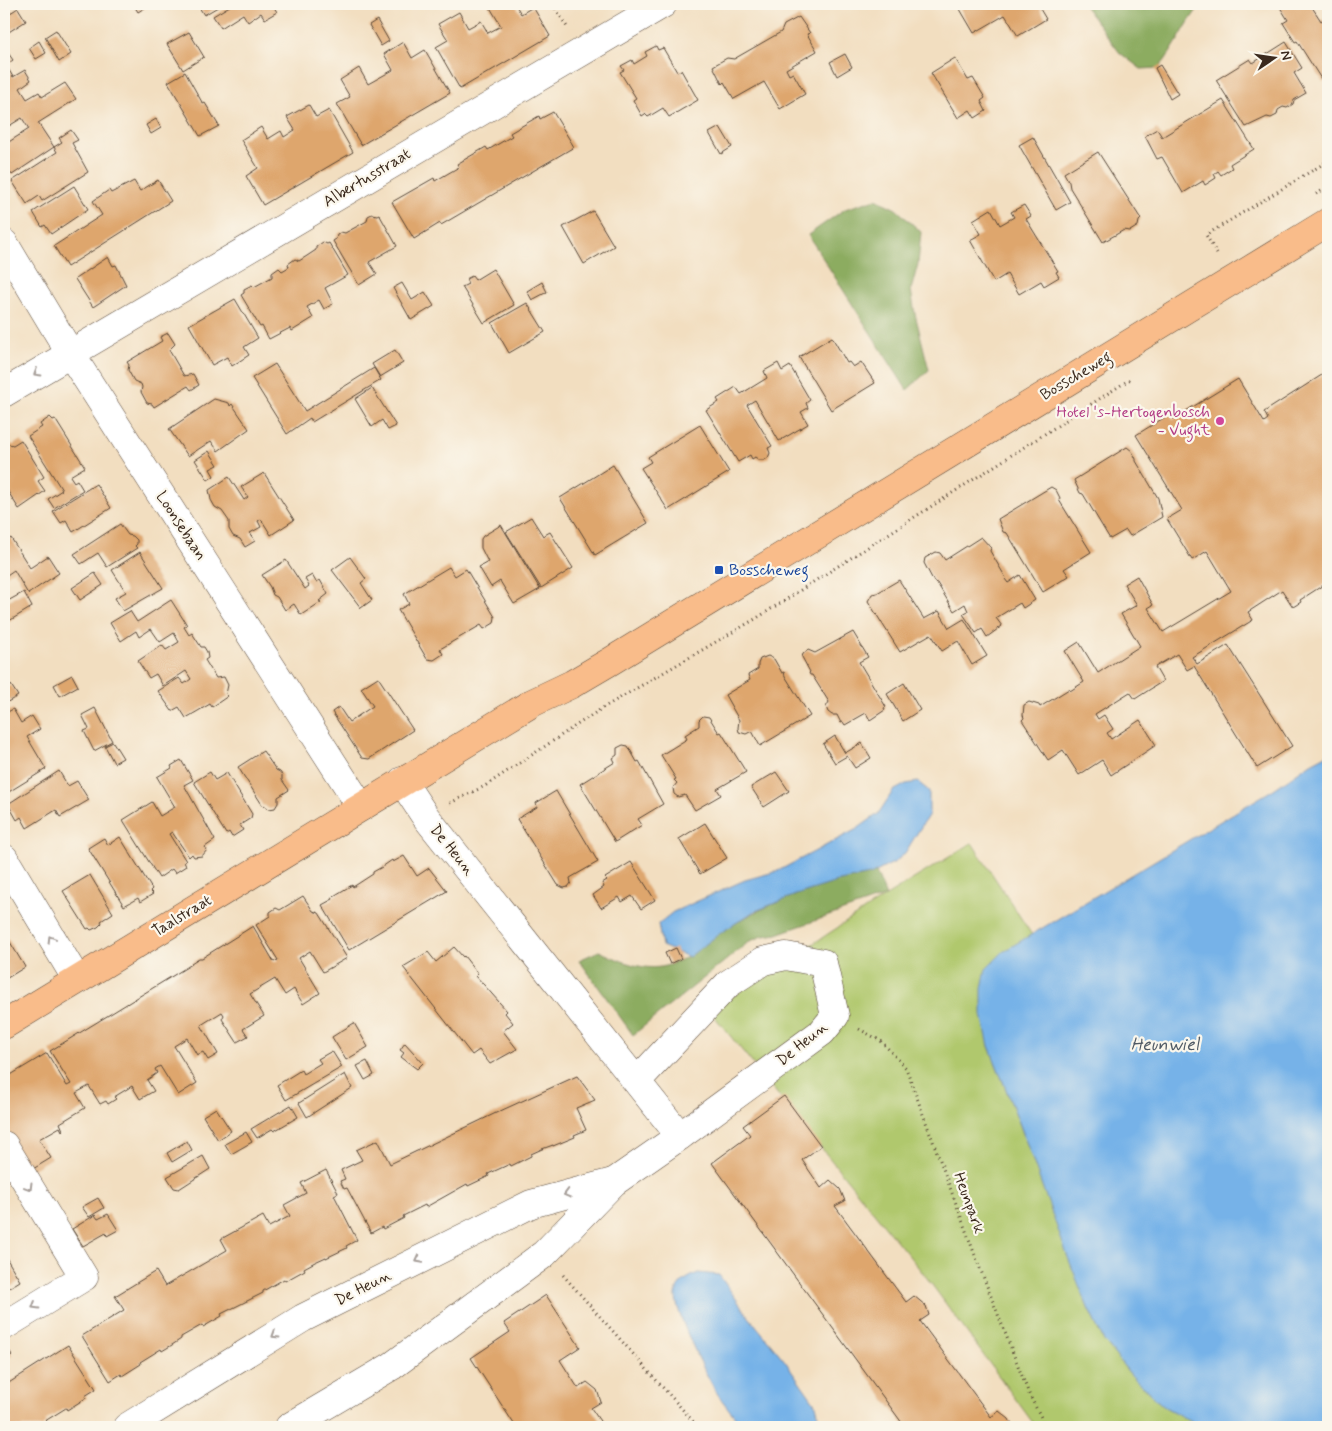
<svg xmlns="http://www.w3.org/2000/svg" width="1332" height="1431" font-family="Mynerve,sans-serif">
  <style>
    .green { fill: #b0c86d; stroke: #767946 }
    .forest { fill: #8cac60; stroke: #646b3f }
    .water { fill: #76b2e8; stroke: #586e83 }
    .building { fill: #dea66d }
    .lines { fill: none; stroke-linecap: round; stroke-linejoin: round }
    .minor-casing { stroke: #564536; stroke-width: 29 }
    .major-casing { stroke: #564536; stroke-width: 29 }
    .path { stroke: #564536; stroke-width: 3; stroke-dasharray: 1 4; stroke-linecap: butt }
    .minor { stroke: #fff; stroke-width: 28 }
    .major { stroke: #f9bc8a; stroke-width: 28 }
    .oneway { stroke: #a79f9a }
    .hotel-dot { fill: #d1479c; stroke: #fbf7ec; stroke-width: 2 }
    .transit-dot { fill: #1a4fb4; stroke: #fbf7ec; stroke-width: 2 }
    .labels { text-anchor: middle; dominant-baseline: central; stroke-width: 4.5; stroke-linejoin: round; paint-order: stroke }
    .street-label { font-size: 16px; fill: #3b2a1e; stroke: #fbf7ec }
    .hotel-label { font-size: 16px; fill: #b23c85; stroke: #fbf7ec; text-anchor: end }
    .transit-label { font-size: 16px; fill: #164399; stroke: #fbf7ec; text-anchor: start }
    .water-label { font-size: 18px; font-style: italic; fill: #505a65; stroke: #fbf7ec }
  </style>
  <rect width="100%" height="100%" fill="#fbf7ec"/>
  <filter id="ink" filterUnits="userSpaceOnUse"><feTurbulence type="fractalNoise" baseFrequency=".02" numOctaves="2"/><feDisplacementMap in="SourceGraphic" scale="10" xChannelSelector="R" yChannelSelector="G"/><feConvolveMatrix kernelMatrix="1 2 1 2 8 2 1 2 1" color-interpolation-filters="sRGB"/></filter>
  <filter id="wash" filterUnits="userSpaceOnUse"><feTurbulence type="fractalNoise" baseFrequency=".0096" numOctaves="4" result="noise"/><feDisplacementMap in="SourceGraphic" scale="20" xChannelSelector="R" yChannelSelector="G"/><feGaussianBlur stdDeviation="1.12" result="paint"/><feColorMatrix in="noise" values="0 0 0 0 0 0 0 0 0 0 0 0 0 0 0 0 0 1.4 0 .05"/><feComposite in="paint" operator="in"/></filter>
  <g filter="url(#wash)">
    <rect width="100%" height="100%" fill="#f2dec0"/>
    <path class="green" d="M972 843 1032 935 1004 951 989 1046 1020 1125 1088 1308 1104 1341 1131 1375 1163 1406 1201 1427H1036L927 1278 710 1011 886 896Z"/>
    <g class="forest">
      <path d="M1083 4H1202C1185 23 1176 48 1159 68L1141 69 1120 53Z"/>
      <path d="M876 199 896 209 921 232 918 264 911 290 915 314 929 370 907 390 808 235 845 209Z"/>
      <path d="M876 872 886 896 777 934 763 936 750 941 633 1035 579 960 599 951C619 960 639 970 661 967 683 963 700 948 717 935 754 909 797 893 839 881 852 878 865 877 876 872Z"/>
    </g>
    <g class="water">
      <path d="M1328 754V1427H1201L1163 1406 1131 1375 1104 1341 1088 1308 1067 1255 1020 1125 989 1046 982 1015V988L986 969 1004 951 1274 789 1311 763Z"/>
      <path d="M918 782 929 791V814L905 853 895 862 870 875 840 881 796 895 753 912 719 934 689 957 662 946 658 924 673 912 745 880 778 871 857 829 878 814 893 791 906 784Z"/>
      <path d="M698 1273 719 1275 749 1317 785 1361 816 1405 818 1413 815 1427H743C734 1415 723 1403 715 1390 705 1372 674 1312 676 1293 678 1282 689 1277 698 1273Z"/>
    </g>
    <g id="blocks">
      <g class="building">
        <path d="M133 4H151L138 12Z"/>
        <path d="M197 4H223L204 15Z"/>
        <path d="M233 4H272L277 12 265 19 261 13 248 22 243 14 221 28 213 16Z"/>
        <path d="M488 4H515L521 14 533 7 550 36 460 89 436 47 448 40 438 24 459 12 468 28 481 21 488 33 501 26Z"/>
        <path d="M957 4H1050L1040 9 1046 19 1018 36 1005 15 974 33Z"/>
        <path d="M1278 4H1310L1321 21 1328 17V79L1323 82 1297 41 1295 42 1283 23 1288 20Z"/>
        <path d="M18 8 26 21 4 35V17Z"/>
        <path d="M799 17 810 33 807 34 817 51 786 69 789 75 793 73 805 94 780 109 764 82 734 99 724 82 722 84 713 66 727 58 734 59 781 32 784 25Z"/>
        <path d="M377 20 389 41 381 46 369 25Z"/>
        <path d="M56 30 71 54 59 62 45 37Z"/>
        <path d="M189 32 204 57 183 70 167 44Z"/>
        <path d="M39 41 46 53 36 59 29 48Z"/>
        <path d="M403 42 412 58 425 50 450 93 361 145 337 104 350 97 340 80 359 68 368 84 393 70 384 54Z"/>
        <path d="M1286 42 1302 68 1294 73 1306 93 1294 100 1293 104 1287 108 1283 107 1278 110 1277 115 1271 118 1267 117 1246 127 1216 80 1250 59 1253 63Z"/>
        <path d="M656 46 658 50 663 48 677 72 681 70 698 100 669 117 663 108 648 117 645 114 642 116 633 100 636 98 620 72 624 70 621 66 632 60 634 64 647 56 645 52Z"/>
        <path d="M6 50 13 60 6 65 13 77 25 70 31 80 20 88 27 99 39 92 42 97 65 83 76 99 38 123 54 147 62 142 59 138 71 130 78 140 72 143 88 172 42 201 39 196 27 204 12 181 57 152 54 147 12 175 6 166 4 167V145L29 129 22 118 4 129V51Z"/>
        <path d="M845 54 852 67 837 76 830 62Z"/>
        <path d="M955 58 968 80 973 78 985 98 981 101 986 111 975 118 970 110 958 118 931 73Z"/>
        <path d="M1160 65 1178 94 1170 99 1155 68Z"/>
        <path d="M185 72 203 104 205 103 219 126 200 136 168 82Z"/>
        <path d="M1223 100 1254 149 1230 164 1232 168 1221 175 1218 171 1214 174 1216 178 1205 185 1203 181 1183 193 1162 157 1157 159 1145 136 1157 129 1162 137Z"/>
        <path d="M309 105 316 117 329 110 353 152 263 205 246 176 258 168 241 140 261 127 268 139 281 131 284 137 295 130 287 117Z"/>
        <path d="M553 112 574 147 441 225 440 223 414 239 392 202 434 178 435 181 459 167 457 164 486 147 488 150 512 136 510 133 539 116 540 119Z"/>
        <path d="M156 119 161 128 151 134 146 125Z"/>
        <path d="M720 127 732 147 721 154 709 133Z"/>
        <path d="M1033 137 1070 202 1056 210 1019 145Z"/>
        <path d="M1098 152 1141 219 1139 221 1138 226 1130 231 1124 230 1103 242 1070 188 1069 182 1064 173Z"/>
        <path d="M158 180 171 201 67 267 54 246 102 215 93 201 109 190 111 193 134 181 140 191Z"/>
        <path d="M74 186 88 209 51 234 45 225 42 227 33 212Z"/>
        <path d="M1024 205 1031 216 1026 219 1058 271 1056 272 1059 277 1044 286 1041 281 1019 294 1007 274 994 282 970 240 981 234 973 220 991 209 1000 225 1014 217 1011 212Z"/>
        <path d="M593 211 614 246 584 264 563 227Z"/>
        <path d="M372 214 377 215 379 214 397 246 369 262 377 274 359 285 333 241 336 239 337 235 341 232 345 233 367 221 368 216Z"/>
        <path d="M323 242 327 244 329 243 348 275 325 288 333 304 324 309 319 300 307 307 313 318 292 331 290 328 269 339 262 326 260 327 241 295 244 293V289L252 285 254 287 272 277V273L279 268 282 271 289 267 288 264 295 259 299 261 307 256 316 250V247Z"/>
        <path d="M108 257 113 266 116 265 126 285 93 307 75 279Z"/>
        <path d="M493 269 514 305 484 323 462 287 468 284 466 279 472 276 475 280Z"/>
        <path d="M542 282 547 292 532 300 527 291Z"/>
        <path d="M402 283 412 300 425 292 434 306 411 320 393 288Z"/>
        <path d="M235 299 258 338 244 347 249 355 232 366 227 357 212 365 189 325Z"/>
        <path d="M527 303 545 332 509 353 492 323Z"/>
        <path d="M168 333 175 344 169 350 184 376 193 374 199 385 191 390 188 386 154 407 152 404 147 403 141 392 142 387 141 384 134 381 128 370 129 365 127 362 162 341 160 337Z"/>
        <path d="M832 337 847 363 849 362 853 367 861 362 875 383 831 410 799 357Z"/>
        <path d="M395 350 403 363 380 377 372 364Z"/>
        <path d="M778 363 782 371 790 366 810 400 806 403 808 408 801 412 808 424 779 441 755 400 747 405 772 446 768 448 770 453 768 458 764 460H759L755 457 752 459 750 455 738 462 706 410 719 402 717 399 736 387 741 394 767 378 764 371Z"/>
        <path d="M275 364 305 411 374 368 381 380 312 422 310 418 287 434 252 378Z"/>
        <path d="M1328 371V582L1300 600 1301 602 1293 607 1282 590 1248 612 1253 620 1192 657 1197 664 1228 645 1292 746 1257 768 1194 666 1187 670 1177 654 1155 667 1163 681 1135 699 1130 692 1095 714 1098 719 1104 715 1113 729 1107 733 1111 739 1140 720 1156 745 1111 775 1102 760 1079 775 1063 750 1048 760 1022 720 1024 718 1023 715 1024 705 1029 702 1039 705 1040 707 1069 689 1070 691 1084 682 1065 651 1079 642 1098 673 1140 646 1121 614 1137 605 1124 584 1137 576 1153 605 1148 608 1163 632 1231 591 1207 551 1192 560 1167 519 1182 510 1136 435 1170 414 1173 419 1238 379 1264 422 1268 419 1264 412Z"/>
        <path d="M372 388 396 426 388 430 382 420 372 427 355 399Z"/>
        <path d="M214 399 229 403 230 406 232 404 249 429 218 451 211 441 188 456 169 429Z"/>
        <path d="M50 417 53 420 55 419 85 467 70 476 74 482 77 480 83 490 54 508 48 499 62 490 28 436 42 427 40 424Z"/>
        <path d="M700 425 729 472 668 510 641 468 651 462 648 457Z"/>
        <path d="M21 440 44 477 38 481 45 491 19 509 7 490 4 492V447L9 444 13 445Z"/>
        <path d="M1127 447 1132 451 1136 459V461L1158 498 1162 517 1130 536 1126 530 1110 539 1083 494 1080 493 1074 480Z"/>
        <path d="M209 451 218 465 210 469 214 476 208 480 195 460Z"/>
        <path d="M613 465 648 523 595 555 560 498Z"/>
        <path d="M264 473 294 520 271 535 261 519 258 521 261 527 250 533 255 541 245 547 240 539 233 536 229 529V521L222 511 215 507 211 500 209 490 229 477 244 500 248 497 241 487Z"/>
        <path d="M96 484 111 508 73 532 66 520 61 523 53 511Z"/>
        <path d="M1051 487 1056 490 1060 498 1059 500 1091 552 1064 569 1069 576 1043 592 1007 533 1003 532 998 519Z"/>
        <path d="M531 517 543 536 550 532 573 568 541 588 506 532Z"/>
        <path d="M120 524 128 535 133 536 137 540V544L135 546 137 548 107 567 98 553 81 564 74 554Z"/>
        <path d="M501 525 540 589 514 604 500 581 491 587 479 567 488 562 481 548V539L483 536Z"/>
        <path d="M981 537 991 548 990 551 1006 578 1005 579 1008 583 1020 575 1035 600 1023 608 1020 603 996 618 1002 626 987 637 982 629 976 633 963 614 968 611 965 604 954 611 937 583 934 582 924 563 925 558 936 552 940 553 945 560Z"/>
        <path d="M11 538 30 568 48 556 59 573 28 594 14 570 4 577V542Z"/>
        <path d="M140 552 163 588 123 611 115 598 126 592 112 570Z"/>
        <path d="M350 557 366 579 361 583 372 600 361 608 332 570Z"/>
        <path d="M286 560 305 589 309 586 305 579 312 575 316 582 320 580 328 594 319 601 321 602 301 615 294 604 285 610 277 597 273 595 270 587 262 575Z"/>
        <path d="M449 567 455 576 466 569 495 617 494 623 484 629 481 625 440 649 443 654 434 660 427 659 398 610 409 604 404 594Z"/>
        <path d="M95 573 103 585 80 600 72 588Z"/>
        <path d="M899 580 924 619 939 611 949 628 964 619 987 656 972 665 958 641 942 651 931 634 900 652 868 601 872 594 877 593Z"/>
        <path d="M24 592 32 607 4 624V603Z"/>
        <path d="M171 600 187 625 184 627 189 635 192 633 201 647H204L207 652 208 658 205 660 216 678 224 677 228 685 226 694 228 696 212 707 210 704 186 718 179 707 172 711 158 691 179 678 184 684 191 679 186 671 163 686 156 674 149 678 138 661 162 645 166 650 179 642 174 633 160 642 151 629 139 637 136 631 121 641 110 623 130 611 137 622Z"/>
        <path d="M853 632 868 657 859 662 886 707 884 708 885 710 870 720 866 713 845 725 843 722 841 723 837 715H832L828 712 826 707 829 702 812 675H810L809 673 810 672 802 657 803 654 808 650 815 653Z"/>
        <path d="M768 656 774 659 782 673 784 672 785 676 810 716 760 746 752 731 746 734 739 732 738 728 739 720 725 695 750 680 748 675 758 669V664L760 659Z"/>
        <path d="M72 675 78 686 60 696 54 685Z"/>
        <path d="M378 677 413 730 369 759 362 758 332 712 339 707 349 722 373 706 361 688Z"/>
        <path d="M904 683 920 710 903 721 887 694Z"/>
        <path d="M11 685 18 696 4 704V689Z"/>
        <path d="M95 708 112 741 94 751 84 731 89 729 82 715Z"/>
        <path d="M13 709 21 723 32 716 40 729 27 737 46 769 7 793 4 789V714Z"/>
        <path d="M703 716 709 717 719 733 721 732 746 772 717 789 721 795 695 810 685 795 678 797 674 794 673 788 677 783 674 780 676 779 661 755 687 739 685 735 699 726V720Z"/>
        <path d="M835 736 845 753 862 743 871 758 855 768 847 756 835 763 823 744Z"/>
        <path d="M113 742 123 758 114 763 105 746Z"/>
        <path d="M623 745 628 746 637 762 639 761 663 804 638 819 642 825 615 842 580 784 615 762 613 758 617 755V748Z"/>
        <path d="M263 751 276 770 280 772 282 775V780L289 790 278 797V803L275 808 269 809 264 805 263 806 238 767Z"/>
        <path d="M181 760 193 780 184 785 215 840 205 847 207 850 202 856 194 857 192 854 189 857 172 832 169 834 186 861 184 862 186 866 175 873 172 869 159 878 123 820 152 802 160 816 175 807 157 777 172 768 171 766Z"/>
        <path d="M59 771 68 786 77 781 89 800 60 817 56 810 27 828 21 817 17 820 8 804Z"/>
        <path d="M210 772 215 780 227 773 252 814 251 818 240 825 243 830 232 837 229 832 226 834 194 782Z"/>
        <path d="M776 772 789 791 764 807 751 787Z"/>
        <path d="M556 791 598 862 570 878 571 883 568 887 564 888 558 885 517 819 537 807 536 803Z"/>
        <path d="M705 823 727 858 700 874 679 839Z"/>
        <path d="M120 837 152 889 150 891 153 894 140 902 138 898 124 906 88 848 104 838 108 845Z"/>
        <path d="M404 856 417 876 429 868 447 891 349 950 322 905 333 899 332 897 352 885 353 887 373 874V872L382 867 392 860 393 862Z"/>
        <path d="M631 862 655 900 641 909 632 896 622 902 619 897 601 908 593 895 604 887 602 883 607 880 605 878Z"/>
        <path d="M90 875 113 913 101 921 102 923 98 927 91 930 89 928 87 929 63 891Z"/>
        <path d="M303 896 313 911 319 913 347 958 323 972 310 951 299 958 320 993 303 1004 294 989 285 995 275 979 250 994 264 1016 243 1029 248 1036 237 1042 222 1019 224 1015 222 1012 201 1025 218 1054 208 1060 203 1052 197 1055 187 1038 174 1046 197 1083 178 1095 160 1066 155 1069 157 1073 147 1080 154 1091 140 1099 132 1086 114 1097 116 1099 108 1104 106 1101 100 1104 89 1086 76 1093 85 1108 60 1123 63 1130 62 1131 60 1127 39 1139 51 1158 28 1172 4 1132V1079L47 1053 67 1086 71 1084 50 1051 192 964 191 963 199 958H202L253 926 274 962 278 960 256 925 270 916V912L276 908 280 910Z"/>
        <path d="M4 932 25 967 4 980Z"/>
        <path d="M454 947 463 957 464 956 478 974 476 976 507 1011 505 1013 513 1023 503 1031 517 1049 490 1064 479 1050 472 1055 403 967 428 952 436 962Z"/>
        <path d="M676 948 681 959 670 964 665 953Z"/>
        <path d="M354 1023 368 1047 346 1060 332 1037Z"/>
        <path d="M405 1043 423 1063 417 1069 401 1057 404 1053 400 1050Z"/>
        <path d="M332 1051 342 1067 286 1100 277 1085 301 1070 303 1074 321 1063 318 1059Z"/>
        <path d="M367 1061 374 1075 365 1080 357 1066Z"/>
        <path d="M345 1074 352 1088 307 1117 299 1103Z"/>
        <path d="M577 1076 595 1100 576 1108 586 1130 574 1135 575 1137 553 1146V1145L542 1149 531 1154V1156L511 1166 510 1164 488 1174 489 1176 468 1186 467 1184 426 1207 425 1205 403 1216 404 1218 383 1229 382 1227 371 1233 347 1188 344 1189 340 1181 345 1179 341 1170 362 1160 356 1150 378 1140 390 1164 498 1112Z"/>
        <path d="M784 1096 821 1146 802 1160 821 1188 830 1180 840 1189 845 1201 835 1206 906 1302 914 1296 926 1306 929 1315 920 1321 991 1417 999 1411 1009 1419 1013 1427H905L712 1163 750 1135 743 1126Z"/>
        <path d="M291 1105 298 1117 274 1131 272 1129 257 1138 251 1129Z"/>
        <path d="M216 1108 231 1131 218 1140 203 1116Z"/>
        <path d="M246 1132 252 1142 231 1154 225 1144Z"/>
        <path d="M187 1141 192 1150 172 1162 167 1153Z"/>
        <path d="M203 1156 210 1169 179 1189 174 1188 167 1177Z"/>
        <path d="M326 1170 338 1193 334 1195 357 1240 346 1246 347 1248 326 1258V1257L315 1262 304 1268 305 1270 285 1281 284 1279 263 1291V1293L221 1314 222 1316 203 1327 202 1325 181 1337V1339L172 1345 162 1351 161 1349 140 1362 141 1364 122 1376 121 1374 110 1381 82 1336 124 1310 115 1296 156 1271 165 1286 227 1250 221 1239 263 1216 269 1227 290 1216 284 1205 306 1193 301 1183Z"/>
        <path d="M98 1198 104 1208 89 1217 82 1207Z"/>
        <path d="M108 1214 118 1230 107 1236 106 1233 83 1246 72 1229 95 1215 98 1219Z"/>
        <path d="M4 1254 20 1281 4 1291Z"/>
        <path d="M546 1295 580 1347 560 1360 578 1388 587 1382 597 1390 601 1402 591 1408 604 1427H516L471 1358 510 1332 504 1323Z"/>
        <path d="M5 1344 12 1355 4 1361V1345Z"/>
        <path d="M68 1345 96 1389 85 1396 86 1398 67 1410 66 1408 45 1421 47 1423 41 1427H4V1386Z"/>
      </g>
    </g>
  </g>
  <g filter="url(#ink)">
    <use href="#blocks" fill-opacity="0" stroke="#564536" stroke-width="1"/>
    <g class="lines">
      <defs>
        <g id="minor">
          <path d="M4 243 70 353 361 807"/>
          <path d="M4 393 663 4"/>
          <path d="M402 781 425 816 680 1136"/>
          <path d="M4 858 77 980"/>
          <path d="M4 1145 84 1277 4 1326"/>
          <path d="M127 1427 303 1318 531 1204 613 1182"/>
          <path d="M289 1427 392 1366 544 1254 614 1182 680 1136 822 1032 835 1016 823 963 786 956 763 961 728 984 637 1081"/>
        </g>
        <path id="major" d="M4 1025 532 703 572 684 611 661 1328 222"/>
      </defs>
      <use href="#minor" class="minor-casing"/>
      <use href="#major" class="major-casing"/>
      <g class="path">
        <path d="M553 4 567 27"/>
        <path d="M1316 194 1328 187"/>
        <path d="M1217 254 1206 235 1328 161"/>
        <path d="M450 803 485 786 601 709 757 618 1132 378"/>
        <path d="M859 1029 881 1041 906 1068 976 1258 1029 1394 1046 1427"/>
        <path d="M563 1275 698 1427"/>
      </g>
      <use href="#minor" class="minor"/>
      <use href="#major" class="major"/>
    </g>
    <defs><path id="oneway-chevron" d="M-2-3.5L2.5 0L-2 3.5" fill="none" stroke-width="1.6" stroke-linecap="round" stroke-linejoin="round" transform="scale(1.25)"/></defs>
    <g class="oneway">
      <use href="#oneway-chevron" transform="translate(37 373) rotate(149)"/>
      <use href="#oneway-chevron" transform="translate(51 939) rotate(-121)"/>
      <use href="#oneway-chevron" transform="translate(29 1187) rotate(59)"/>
      <use href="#oneway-chevron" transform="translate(567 1194) rotate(165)"/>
      <use href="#oneway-chevron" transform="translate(419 1260) rotate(153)"/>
      <use href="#oneway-chevron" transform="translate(35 1306) rotate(149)"/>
      <use href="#oneway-chevron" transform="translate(275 1335) rotate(148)"/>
    </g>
  </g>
  <circle class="hotel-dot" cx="1220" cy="421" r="5"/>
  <rect class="transit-dot" x="714" y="565" width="10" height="10" rx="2.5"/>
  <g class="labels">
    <g class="street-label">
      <text transform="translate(367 178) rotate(-31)">Albertusstraat</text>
      <text transform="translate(1076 376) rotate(-31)">Bosscheweg</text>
      <text transform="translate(181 526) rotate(57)">Loonsebaan</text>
      <text transform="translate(452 850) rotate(51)">De Heun</text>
      <text transform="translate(182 916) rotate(-31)">Taalstraat</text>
      <text transform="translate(802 1044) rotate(-39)">De Heun</text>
      <text transform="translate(969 1203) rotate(70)">Heunpark</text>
      <text transform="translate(363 1288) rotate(-27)">De Heun</text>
    </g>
    <g class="hotel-label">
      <text x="1210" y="412">Hotel 's-Hertogenbosch<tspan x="1210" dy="18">- Vught</tspan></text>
    </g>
    <g class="transit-label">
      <text x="729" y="570">Bosscheweg</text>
    </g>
    <g class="water-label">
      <text x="1165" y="1045">Heunwiel</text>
    </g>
  </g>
  <rect width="1332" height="1431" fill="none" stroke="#fbf7ec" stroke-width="20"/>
  <g transform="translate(1274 58) rotate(77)" stroke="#fbf7ec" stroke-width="4" paint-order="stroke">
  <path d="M0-4L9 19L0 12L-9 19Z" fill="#3b2a1e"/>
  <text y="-8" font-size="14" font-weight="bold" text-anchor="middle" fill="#3b2a1e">N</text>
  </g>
</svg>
